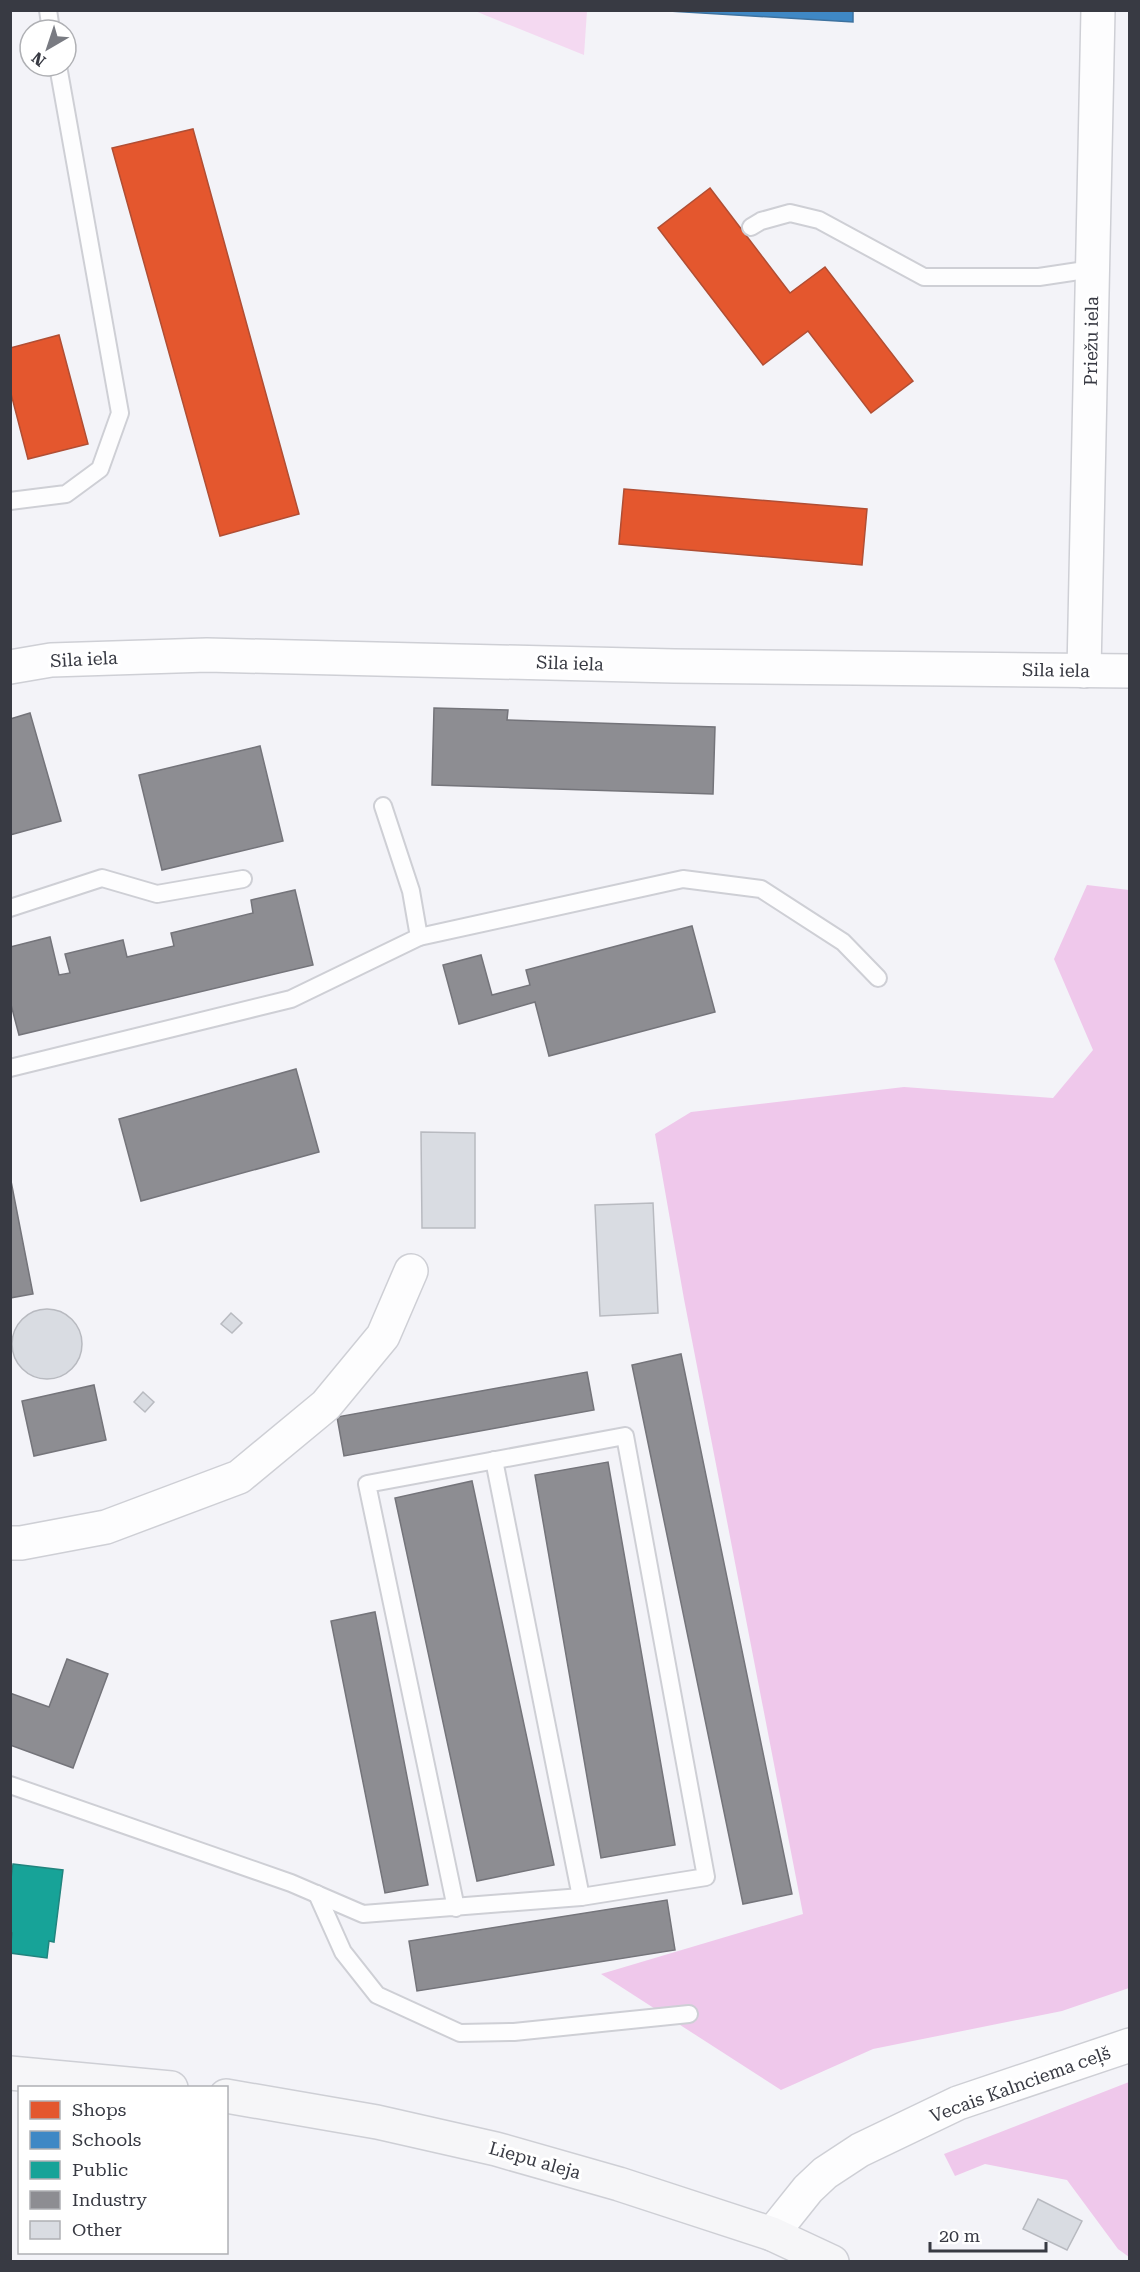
<svg xmlns="http://www.w3.org/2000/svg" width="1140" height="2272" font-family="'Roboto Serif',serif">
  <style>
    .green { fill: #f4d9f1 }
    .forest { fill: #efc8eb }
    .shops { fill: #e4572e; stroke: #b04e34; stroke-width: 1.5 }
    .schools { fill: #3f88c5; stroke: #3d719e; stroke-width: 1.5 }
    .public { fill: #17a398; stroke: #21847e; stroke-width: 1.5 }
    .industry { fill: #8d8d92; stroke: #74747a; stroke-width: 1.5 }
    .building { fill: #d9dce2; stroke: #b8bac0; stroke-width: 1.5 }
    .lines { fill: none; stroke-linecap: round; stroke-linejoin: round }
    .lane-casing { stroke: #cecfd5; stroke-width: 20 }
    .street-casing { stroke: #cecfd5; stroke-width: 36 }
    .secondary-casing { stroke: #cecfd5; stroke-width: 36 }
    .lane { stroke: #fdfdfe; stroke-width: 16 }
    .street { stroke: #fdfdfe; stroke-width: 33 }
    .secondary { stroke: #f6f6f8; stroke-width: 33 }
    .labels { text-anchor: middle; dominant-baseline: central; stroke-width: 6; stroke-linejoin: round; paint-order: stroke }
    .street-label { font-size: 18px; fill: #383a43; stroke: #fff }
  </style>
  <rect width="100%" height="100%" fill="#f3f3f8"/>
  <path class="green" d="M475 11H587L584 55Z"/>
  <g class="forest">
    <path d="M1087 885 1129 890V1988L1062 2011 873 2049 781 2090 601 1974 803 1914 684 1299 655 1134 691 1112 904 1087 1053 1098 1093 1050 1054 959Z"/>
    <path d="M1129 2082V2257L1118 2249 1067 2180 985 2164 955 2176 944 2154Z"/>
  </g>
  <g class="shops">
    <path d="M193 129 299 514 220 536 112 148Z"/>
    <path d="M710 188 790 293 825 267 913 381 871 413 808 331 763 365 658 228Z"/>
    <path d="M59 335 88 444 28 459 10 390V348Z"/>
    <path d="M624 489 867 509 862 565 619 544Z"/>
  </g>
  <path class="schools" d="M652 10H853V22Z"/>
  <path class="public" d="M13 1864 63 1870 54 1942 49 1941 47 1958 10 1953 12 1933H10V1886Z"/>
  <g class="industry">
    <path d="M434 708 508 710 507 720 715 727 713 794 432 785Z"/>
    <path d="M30 713 61 821 10 835V719Z"/>
    <path d="M260 746 283 841 162 870 139 775Z"/>
    <path d="M295 890 313 965 19 1035 10 1001V947L50 937 59 975 70 973 65 954 123 940 127 957 174 946 171 933 253 913 251 900Z"/>
    <path d="M692 926 715 1012 549 1056 535 1002 459 1024 443 965 481 955 492 995 530 985 526 970Z"/>
    <path d="M296 1069 319 1152 141 1201 119 1119Z"/>
    <path d="M10 1176 33 1294 10 1298Z"/>
    <path d="M681 1354 792 1894 743 1904 632 1365Z"/>
    <path d="M587 1372 594 1410 344 1456 337 1417Z"/>
    <path d="M94 1385 106 1440 34 1456 22 1401Z"/>
    <path d="M608 1462 675 1845 601 1858 535 1475Z"/>
    <path d="M472 1481 554 1865 477 1881 395 1498Z"/>
    <path d="M375 1612 428 1885 385 1893 331 1621Z"/>
    <path d="M67 1659 108 1674 73 1768 10 1745V1693L49 1707Z"/>
    <path d="M667 1900 675 1950 417 1991 409 1941Z"/>
  </g>
  <g class="building">
    <path d="M421 1132 475 1133V1228H422Z"/>
    <path d="M653 1203 658 1313 600 1316 595 1205Z"/>
    <circle cx="47" cy="1344" r="35"/>
    <path d="M231 1313 242 1323 232 1333 221 1324Z"/>
    <path d="M143 1392 154 1402 145 1412 134 1402Z"/>
    <path d="M1038 2199 1082 2221 1067 2250 1023 2229Z"/>
  </g>
  <g class="lines">
    <defs>
      <g id="lane">
        <path d="M48 10 51 30"/>
        <path d="M751 227 761 221 790 213 819 220 924 277H1039L1092 269"/>
        <path d="M10 501 66 494 100 469 120 413 58 66"/>
        <path d="M10 908 102 878 157 894 243 879"/>
        <path d="M419 937 683 879 761 889 843 942 878 978"/>
        <path d="M10 1068 291 999 419 937 411 891 383 806"/>
        <path d="M494 1460 581 1897"/>
        <path d="M10 1785 291 1883 363 1914 581 1897 706 1877 625 1436 367 1484 456 1908"/>
        <path d="M317 1894 343 1952 377 1995 460 2033 514 2032 689 2014"/>
      </g>
      <g id="street">
        <path d="M10 667 51 660 207 655 674 666 1130 671"/>
        <path d="M1084 671 1098 10"/>
        <path d="M10 1543H21L106 1527 239 1477 326 1405 383 1336 411 1271"/>
        <path d="M772 2234 808 2189 825 2173 860 2150 958 2103 1130 2045"/>
      </g>
      <g id="secondary">
        <path d="M10 2073 171 2088"/>
        <path d="M226 2096 377 2122 496 2149 619 2184 772 2234 832 2262"/>
      </g>
    </defs>
    <use href="#lane" class="lane-casing"/>
    <use href="#street" class="street-casing"/>
    <use href="#secondary" class="secondary-casing"/>
    <use href="#lane" class="lane"/>
    <use href="#street" class="street"/>
    <use href="#secondary" class="secondary"/>
  </g>
  <g class="labels">
    <g class="street-label">
      <text transform="translate(1091 341) rotate(-89)">Priežu iela</text>
      <text transform="translate(84 659) rotate(-3)">Sila iela</text>
      <text transform="translate(570 663) rotate(2)">Sila iela</text>
      <text transform="translate(1056 670) rotate(1)">Sila iela</text>
      <text transform="translate(1020 2084) rotate(-20)">Vecais Kalnciema ceļš</text>
      <text transform="translate(535 2160) rotate(16)">Liepu aleja</text>
    </g>
  </g>
  <rect width="1140" height="2272" fill="none" stroke="#383a43" stroke-width="24"/>
  <rect x="18" y="2086" width="210" height="168" fill="#ffffff" stroke="#afb0b4" stroke-width="1.5"/>
  <rect x="30" y="2101" width="30" height="18" fill="#e4572e" stroke="#afb0b4" stroke-width="1.5"/>
  <text x="72" y="2116" font-size="18" fill="#383a43">Shops</text>
  <rect x="30" y="2131" width="30" height="18" fill="#3f88c5" stroke="#afb0b4" stroke-width="1.5"/>
  <text x="72" y="2146" font-size="18" fill="#383a43">Schools</text>
  <rect x="30" y="2161" width="30" height="18" fill="#17a398" stroke="#afb0b4" stroke-width="1.5"/>
  <text x="72" y="2176" font-size="18" fill="#383a43">Public</text>
  <rect x="30" y="2191" width="30" height="18" fill="#8d8d92" stroke="#afb0b4" stroke-width="1.5"/>
  <text x="72" y="2206" font-size="18" fill="#383a43">Industry</text>
  <rect x="30" y="2221" width="30" height="18" fill="#d9dce2" stroke="#afb0b4" stroke-width="1.5"/>
  <text x="72" y="2236" font-size="18" fill="#383a43">Other</text>
  <g transform="translate(48 48) rotate(219)"><circle r="28" fill="#ffffff" stroke="#afb0b4" stroke-width="1.5"/>
  <path d="M0-4.5L10 22L0 15L-10 22Z" fill="#797b82"/>
  <text y="-9" font-size="16" font-weight="bold" text-anchor="middle" fill="#383a43">N</text>
  </g>
  <path d="M930 2242v9h116v-9" fill="none" stroke="#383a43" stroke-width="3"/>
  <text x="939" y="2242" font-size="18" fill="#383a43" stroke="#ffffff" stroke-width="4.5" paint-order="stroke">20 m</text>
</svg>
